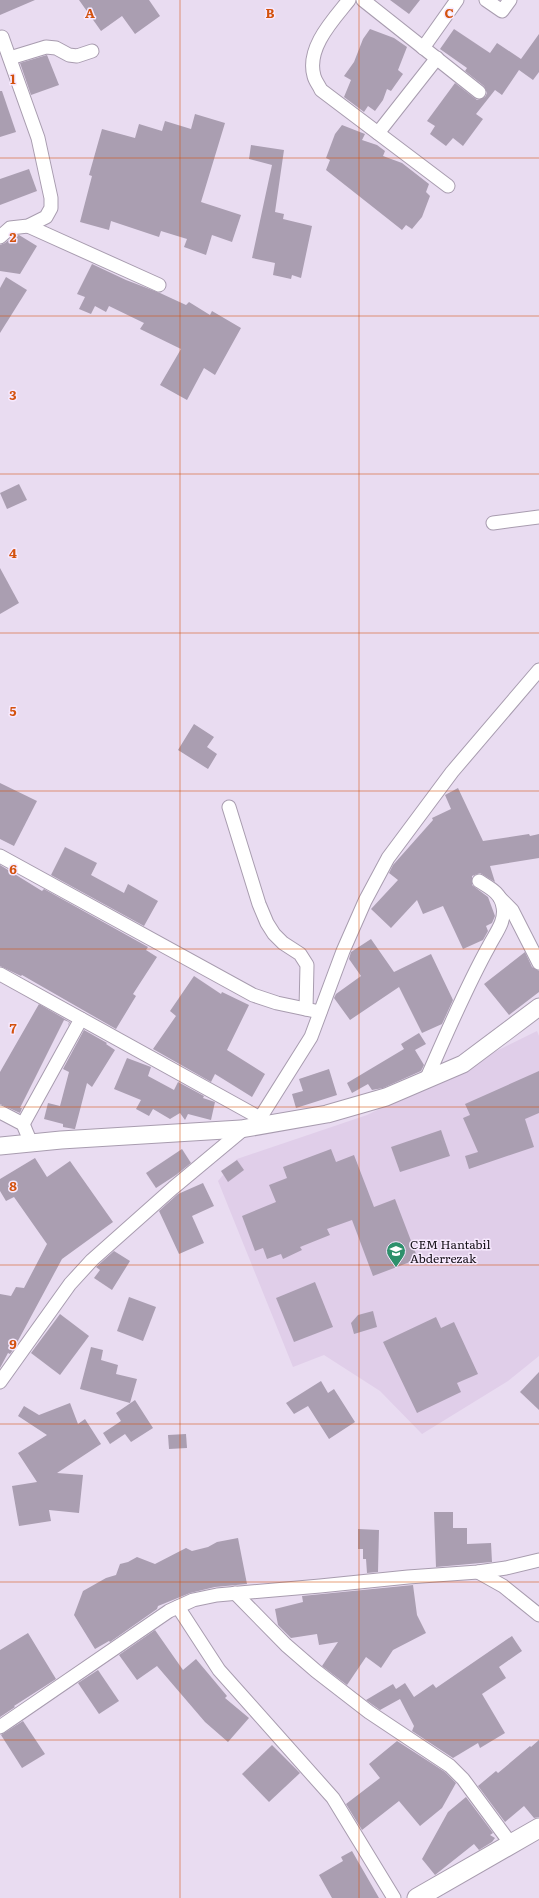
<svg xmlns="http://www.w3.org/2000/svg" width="539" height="1898" font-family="Literata,serif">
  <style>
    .built { fill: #e0cee9 }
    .building { fill: #aa9eb1 }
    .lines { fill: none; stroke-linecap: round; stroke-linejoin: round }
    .minor-casing { stroke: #a89caf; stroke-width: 15 }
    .tertiary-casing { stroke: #a89caf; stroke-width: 19 }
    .secondary-casing { stroke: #a89caf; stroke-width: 21 }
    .minor { stroke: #fff; stroke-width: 13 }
    .tertiary { stroke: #fff; stroke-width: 17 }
    .secondary { stroke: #fff; stroke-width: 19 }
    .grid { fill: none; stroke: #d3520d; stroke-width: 1; stroke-opacity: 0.55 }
    .labels { text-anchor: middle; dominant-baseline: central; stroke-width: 3; stroke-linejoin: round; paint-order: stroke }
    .poi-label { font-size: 12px; fill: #141017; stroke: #f7e9fe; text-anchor: start }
    .grid-label { font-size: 13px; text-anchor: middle; font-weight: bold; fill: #d3520d; stroke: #f7e9fe; stroke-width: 3; stroke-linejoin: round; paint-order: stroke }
  </style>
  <rect width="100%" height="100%" fill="#e9dcf1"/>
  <path class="built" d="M537 1031 539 1036V1356L508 1381 422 1434 380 1391 324 1355 293 1367 218 1181 237 1159 367 1115Z"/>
  <g class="building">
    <path d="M0 0H35L0 15Z"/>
    <path d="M79 0H149L160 16 135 34 122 16 101 31Z"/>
    <path d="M390 0H420L409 14Z"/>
    <path d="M370 29 394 38 407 47 398 70 403 74 391 91 387 89 383 100 375 111 368 106 364 112 344 97 351 80 344 76 354 62 363 39Z"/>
    <path d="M454 29 490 53 497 43 521 59 539 34V72L533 80 519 70 502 95 495 90 476 114 483 119 463 146 453 138 446 146 430 134 435 126 427 121 455 83 477 100 485 97 487 93 484 86 465 71 467 68 440 49Z"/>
    <path d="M47 55 59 85 31 95 20 63Z"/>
    <path d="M0 91H2L16 132 0 137Z"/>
    <path d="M195 114 225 123 201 202 241 215 232 242 212 235 206 255 184 247 187 239 161 231 159 237 111 221 109 230 80 222 92 176 89 175 102 129 135 138 139 124 162 131 165 121 191 129Z"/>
    <path d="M342 125 365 134 362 140 377 145 385 151 383 156 402 163 429 184 426 192 430 196 422 217 412 229 406 225 402 230 326 170 330 160 326 158 335 134Z"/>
    <path d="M251 145 284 150 275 212 284 214 283 219 312 226 301 278 292 275 291 279 273 275 275 263 252 258 272 165 249 159Z"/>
    <path d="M29 169 37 191 0 205V179Z"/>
    <path d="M19 235 37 246 20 274 0 271V245L5 243 13 236Z"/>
    <path d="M92 264 126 280 160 293 186 305 189 302 210 315 212 311 241 328 215 375 204 368 187 400 160 385 181 349 140 329 144 323 109 306 106 312 95 306 91 314 79 309 85 297 77 294Z"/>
    <path d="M6 277 27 290 0 333V288Z"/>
    <path d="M19 484 27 500 7 509 0 493Z"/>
    <path d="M0 568 19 603 0 614Z"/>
    <path d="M194 724 214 737 207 747 217 754 208 769 178 750Z"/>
    <path d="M0 783 37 801 14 846 0 839Z"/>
    <path d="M458 788 483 841 529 834 530 836 539 834V858L490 866 495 882 480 873 472 876V885L488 897 495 916 492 923 486 926 488 931 483 940 463 949 443 906 423 914 417 900 391 928 371 909 398 880 389 873 393 865 433 820 432 818 451 809 445 795Z"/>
    <path d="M65 847 97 863 91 875 124 893 128 884 158 901 144 926 51 875Z"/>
    <path d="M0 865 42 891 44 889 148 947 146 950 157 957 133 994 136 996 116 1029 22 975 21 976 0 966Z"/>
    <path d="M371 939 394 972 431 954 453 1000 442 1024 422 1033 399 987 350 1020 334 998 336 994 361 976 349 959 351 952Z"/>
    <path d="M525 952 532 967 539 971V992L509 1015 484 984Z"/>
    <path d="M194 976 221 994 222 992 249 1005 227 1050 265 1074 252 1097 215 1074 211 1082 153 1049 176 1016 170 1011Z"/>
    <path d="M39 1004 70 1022 68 1026 69 1022 64 1020 20 1108H22L20 1113 0 1104V1072Z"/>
    <path d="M84 1030 107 1043 106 1044 115 1050 92 1087 87 1083 75 1129H74L63 1127V1124L44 1119 48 1103 60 1106 69 1072 63 1069Z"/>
    <path d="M419 1033 426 1044 415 1050 424 1065 421 1071 383 1088 372 1090 368 1084 352 1093 347 1083 404 1049 401 1044Z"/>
    <path d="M127 1058 151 1067 148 1076 174 1090 178 1082 204 1096 203 1098 215 1102 211 1120 188 1114 185 1120 180 1113 170 1119 153 1109 149 1116 136 1109 141 1100 114 1089Z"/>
    <path d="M329 1069 337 1095 296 1108 292 1094 303 1091 299 1079Z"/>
    <path d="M539 1071V1113L525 1119 534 1147 469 1169 465 1156 478 1152 463 1118 470 1115 465 1104Z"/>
    <path d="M441 1130 450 1156 400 1172 391 1147Z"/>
    <path d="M182 1149 191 1163 176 1175 156 1188 146 1173Z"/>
    <path d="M331 1149 336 1162 354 1155 374 1207 395 1199 418 1259 373 1276 352 1220 327 1229 330 1235 300 1247 302 1250 283 1259 281 1254 267 1259 263 1248 255 1251 242 1216 276 1202 269 1185 287 1178 283 1167Z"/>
    <path d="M35 1158 47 1177 70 1161 113 1222 62 1259 13 1350 10 1354 8 1353 0 1368V1294L11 1296 16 1287 24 1288 47 1244 14 1197 6 1201 0 1191V1179Z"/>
    <path d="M237 1160 244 1170 228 1182 221 1171Z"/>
    <path d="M203 1183 214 1206 192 1216 204 1243 179 1254 159 1211 178 1194Z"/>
    <path d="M114 1251 130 1261 112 1290 94 1278 100 1270 96 1267Z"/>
    <path d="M315 1282 333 1327 294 1342 276 1298Z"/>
    <path d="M129 1297 156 1307 143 1341 117 1331Z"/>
    <path d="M373 1311 377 1327 354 1334 351 1323 358 1315Z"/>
    <path d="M60 1314 89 1336 60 1375 31 1353Z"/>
    <path d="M436 1317 441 1328 454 1322 478 1374 457 1383 461 1392 417 1413 383 1342Z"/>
    <path d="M91 1347 103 1350 101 1360 118 1365 116 1374 137 1379 130 1403 80 1389Z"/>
    <path d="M539 1372V1410L520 1392Z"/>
    <path d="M321 1381 328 1393 334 1389 355 1422 329 1439 308 1406 294 1414 286 1403Z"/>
    <path d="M135 1400 153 1428 131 1442 125 1434 110 1444 103 1433 121 1421 116 1413Z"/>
    <path d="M70 1403 78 1424 85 1419 101 1444 57 1473 83 1475 79 1513 49 1510 51 1521 19 1526 12 1486 37 1482 18 1453 47 1435 18 1416 24 1406 39 1415Z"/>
    <path d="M186 1434 187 1448 169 1449 168 1435Z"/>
    <path d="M434 1512H453V1528H467V1544L491 1543 492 1562 436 1567Z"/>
    <path d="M358 1529 379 1530 378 1572 367 1573 366 1559H363V1549H358Z"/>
    <path d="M238 1538 247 1584 215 1587 190 1593 158 1606 157 1609 110 1642 109 1641 95 1649 74 1615 83 1591 106 1578 116 1575 120 1564 128 1562 137 1557 155 1564 186 1548 192 1551 208 1547 217 1542Z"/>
    <path d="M413 1585 417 1615 426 1633 393 1650 381 1668 366 1657 347 1685 322 1666 338 1642 319 1645 317 1634 291 1638 278 1625 275 1609 303 1602 302 1596Z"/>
    <path d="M155 1630 183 1670 196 1659 227 1696 225 1698 249 1718 228 1742 205 1722 157 1666 137 1680 119 1655Z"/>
    <path d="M28 1633 56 1679 14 1706 15 1707 0 1717V1650Z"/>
    <path d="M512 1636 522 1651 499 1667 506 1678 482 1694 505 1733 480 1748 478 1743 453 1758 412 1731 414 1726 400 1699 380 1710 366 1700 393 1684 396 1689 405 1683 414 1697 433 1684 436 1688Z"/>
    <path d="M98 1670 119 1701 99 1714 78 1683Z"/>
    <path d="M23 1721 45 1754 22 1768 1 1735Z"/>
    <path d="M539 1740V1817L534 1818 524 1806 505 1822 478 1786 496 1771 498 1773 530 1746 531 1747Z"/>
    <path d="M397 1741 445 1772 456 1783 442 1808 420 1826 399 1801 362 1830 346 1804 380 1778 369 1764Z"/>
    <path d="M272 1745 300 1773 269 1802 242 1774Z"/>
    <path d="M466 1797 493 1833 490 1835 495 1838 492 1842 479 1850 474 1844 435 1875 422 1859 448 1812Z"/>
    <path d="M352 1851 379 1898H332L319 1875 343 1861 341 1857Z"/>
  </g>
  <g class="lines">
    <defs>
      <g id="minor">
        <path d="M349 0C333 20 306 48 314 76 315 81 319 85 321 90L448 186"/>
        <path d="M363 0 479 92"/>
        <path d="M486 0 502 11 510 0"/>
        <path d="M0 38 2 37 38 138 51 198V208L46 217 28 226 10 228 0 237"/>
        <path d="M423 48 457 0"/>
        <path d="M10 58 46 47 56 48 69 55 77 56 92 51"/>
        <path d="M378 133 437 58"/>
        <path d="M28 226 159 285"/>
        <path d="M493 523 539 517"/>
        <path d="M229 807 259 904 267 923 274 934 283 943 300 954 307 965 306 1009"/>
        <path d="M0 856 253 995 277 1003 320 1012"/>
        <path d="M500 898 512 910 539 963"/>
        <path d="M0 974 260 1118"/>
        <path d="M426 1080C446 1035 465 989 489 946 495 934 506 921 503 907 501 893 490 888 479 881"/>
        <path d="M0 1112 23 1124 31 1143"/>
        <path d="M23 1124 81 1019"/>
        <path d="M255 1126 311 1037 343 951 365 901 388 858 452 772 539 670"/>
        <path d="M0 1382 70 1284 92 1260 173 1188 245 1128"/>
        <path d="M478 1572 503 1586 539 1615"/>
        <path d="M235 1593 286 1645 316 1671 369 1712 450 1766 463 1779 511 1844"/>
        <path d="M178 1607 219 1670 333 1798 394 1898"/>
        <path d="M0 1727 169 1611 193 1600 217 1595 320 1586 408 1577 478 1572 506 1568 539 1560"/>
      </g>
      <path id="tertiary" d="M0 1146 61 1140 241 1129 327 1114 386 1097 463 1064 539 1007"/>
      <path id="secondary" d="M417 1898 539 1828"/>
    </defs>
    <use href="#minor" class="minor-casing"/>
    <use href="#tertiary" class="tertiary-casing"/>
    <use href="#secondary" class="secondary-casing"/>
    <use href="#minor" class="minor"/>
    <use href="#tertiary" class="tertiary"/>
    <use href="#secondary" class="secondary"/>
  </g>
  <path class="grid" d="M180 0V1898M359 0V1898M0 158H539M0 316H539M0 474H539M0 633H539M0 791H539M0 949H539M0 1107H539M0 1265H539M0 1424H539M0 1582H539M0 1740H539"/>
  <defs>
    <symbol id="school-pin" viewBox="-11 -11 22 30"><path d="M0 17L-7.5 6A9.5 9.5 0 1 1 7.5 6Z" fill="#2d906b" stroke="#f7e9fe"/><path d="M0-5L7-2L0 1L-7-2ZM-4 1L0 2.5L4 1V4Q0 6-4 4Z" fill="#fff"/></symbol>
  </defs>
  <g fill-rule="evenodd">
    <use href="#school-pin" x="385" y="1240" width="22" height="30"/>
  </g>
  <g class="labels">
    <g class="poi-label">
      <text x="410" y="1244">CEM Hantabil<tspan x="410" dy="14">Abderrezak</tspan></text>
    </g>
  </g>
  <g class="grid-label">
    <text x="90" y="18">A</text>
    <text x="270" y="18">B</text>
    <text x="449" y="18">C</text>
    <text x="13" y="84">1</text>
    <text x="13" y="242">2</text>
    <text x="13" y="400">3</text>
    <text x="13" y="558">4</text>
    <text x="13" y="716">5</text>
    <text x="13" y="874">6</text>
    <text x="13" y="1033">7</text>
    <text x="13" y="1191">8</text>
    <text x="13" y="1349">9</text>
  </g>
</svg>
